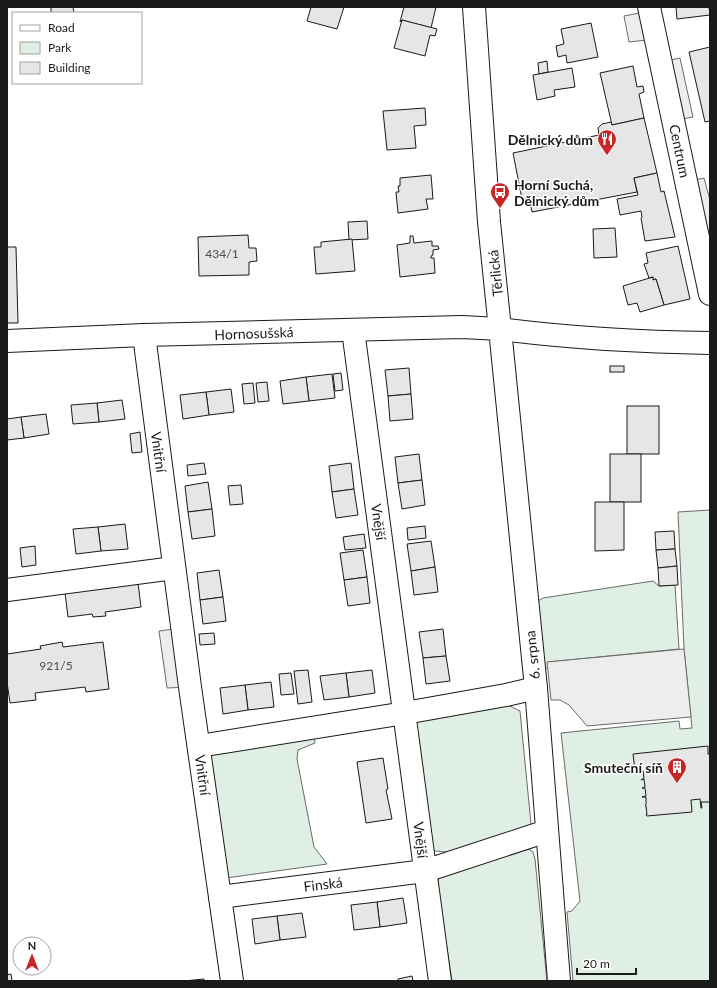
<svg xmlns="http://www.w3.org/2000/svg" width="717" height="988" font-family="Lato,sans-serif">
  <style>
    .green { fill: #e0efe3; stroke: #6a6a6a }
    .parking { fill: #ededed; stroke: #6a6a6a }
    .building { fill: #e6e6e6; stroke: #1a1a1a }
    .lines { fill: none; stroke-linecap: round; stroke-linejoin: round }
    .minor-casing { stroke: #1a1a1a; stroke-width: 24 }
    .major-casing { stroke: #1a1a1a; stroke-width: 24 }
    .minor { stroke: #fff; stroke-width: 22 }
    .major { stroke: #fff; stroke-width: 22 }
    .labels { text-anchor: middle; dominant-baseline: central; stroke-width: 3; stroke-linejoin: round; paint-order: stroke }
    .number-label { font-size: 12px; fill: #4d4d4d }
    .poi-label { font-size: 14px; font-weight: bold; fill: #1a1a1a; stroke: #fff; text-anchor: end }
    .street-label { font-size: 14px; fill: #1a1a1a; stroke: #fff }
  </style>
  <rect width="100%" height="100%" fill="#fff"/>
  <g class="green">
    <path d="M710 510V981H573L567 912 572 911 580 901 561 733 679 721 680 729 692 728 684 649 678 512Z"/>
    <path d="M653 581 659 586 675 585 679 649 548 662V668H543L538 601 543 598Z"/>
    <path d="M506 704 520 711 531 824 529 829 519 836 446 852 435 851 431 847 416 723 423 717Z"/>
    <path d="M314 735 315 743 298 750 297 759 314 847 327 864 226 878 206 761 214 752Z"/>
    <path d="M527 848 533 852 535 859 547 981H452L437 883 441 872Z"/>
  </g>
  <g class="parking">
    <path d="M650 11 656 39 629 42 624 16Z"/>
    <path d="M680 58 693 117 673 121 661 62Z"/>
    <path d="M704 178 710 200V253L686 182Z"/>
    <path d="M182 628 190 687 167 688 159 631Z"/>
    <path d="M684 649 691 717 587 726 569 705 560 700H551L547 662Z"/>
  </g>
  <g class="building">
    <path d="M51 7H73L74 13H51Z"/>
    <path d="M311 7H344L337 29 307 21Z"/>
    <path d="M404 7H436L431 28 402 20 400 22Z"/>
    <path d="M676 7H709L710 15 677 19Z"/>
    <path d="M402 20 437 29 435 36 430 35 425 56 394 48Z"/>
    <path d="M591 23 598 57 567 63 566 55 558 57 556 46 564 44 561 29Z"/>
    <path d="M710 47V121L705 122 689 52Z"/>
    <path d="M547 61 548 72 539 74 538 63Z"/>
    <path d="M633 66 637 87 643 86 644 92 639 94 644 118 612 125 600 73Z"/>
    <path d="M572 68 575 87 554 90 555 96 537 100 533 75Z"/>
    <path d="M425 108 426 125 414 126 416 148 387 150 383 111Z"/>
    <path d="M644 118 657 173 634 178 637 192 532 212 529 198 522 199 513 153 599 135 598 128 602 124 611 122 612 125Z"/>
    <path d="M657 173 661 192 664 191 675 237 645 241 641 218 642 217 641 211 620 215 617 199 638 195 634 178Z"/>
    <path d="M431 175 433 199H426L428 209 398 213 396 192H399L398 186H400V178Z"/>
    <path d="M367 221 368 239 349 240 348 222Z"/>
    <path d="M615 228 617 257 594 258 593 229Z"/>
    <path d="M248 235 249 248H256L257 261 249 262V275L199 276 198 237Z"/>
    <path d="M410 236H413L414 243 432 241V246H438L439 249 433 250V255L431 256V258H434L435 273 400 277 397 245 410 243Z"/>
    <path d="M352 239 355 271 316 274 314 247H321V242Z"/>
    <path d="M678 246 690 299 664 305 656 279 653 280V277L649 278 644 264 648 263 646 253Z"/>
    <path d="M7 247H16L18 323H7Z"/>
    <path d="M653 277V280L656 279 664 305 640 312 637 303 628 305 623 286Z"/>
    <rect x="610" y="366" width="14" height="6"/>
    <path d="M409 368 411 394 388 396 385 370Z"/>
    <path d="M341 373 343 390 335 391 333 374Z"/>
    <path d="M332 374 335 398 309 401 306 377Z"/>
    <path d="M306 377 309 401 283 404 280 381Z"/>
    <path d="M267 382 269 401 258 402 256 383Z"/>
    <path d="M253 383 255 403 244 404 242 384Z"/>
    <path d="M231 389 234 412 209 415 206 392Z"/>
    <path d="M206 392 209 415 183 419 180 395Z"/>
    <path d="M411 394 413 419 390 421 388 396Z"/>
    <path d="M122 400 125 419 99 422 97 403Z"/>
    <path d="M97 403 99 422 73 424 71 405Z"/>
    <rect x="627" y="406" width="32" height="48"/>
    <path d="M46 414 49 434 24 438 21 417Z"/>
    <path d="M21 417 24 438 7 440V419Z"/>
    <path d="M140 432 142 452 132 453 130 434Z"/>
    <path d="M419 454 422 480 398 483 395 457Z"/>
    <rect x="610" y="454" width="31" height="48"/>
    <path d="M204 463 206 474 188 476 187 465Z"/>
    <path d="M351 463 354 489 332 492 329 466Z"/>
    <path d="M422 480 425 505 402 509 398 483Z"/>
    <path d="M208 482 212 509 188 512 185 486Z"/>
    <path d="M241 485 243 504 230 505 228 486Z"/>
    <path d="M354 489 358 515 336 518 332 492Z"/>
    <path d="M595 502H624V550L595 551Z"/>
    <path d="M212 509 215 536 192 539 188 512Z"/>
    <path d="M125 524 128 549 101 551 98 527Z"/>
    <path d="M425 526 426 538 408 540 407 528Z"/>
    <path d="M98 527 101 551 76 554 73 529Z"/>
    <path d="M674 531 675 549 656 550 655 532Z"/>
    <path d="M364 534 366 548 345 550 343 537Z"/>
    <path d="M431 541 435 567 411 571 407 544Z"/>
    <path d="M35 546 36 565 22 567 20 548Z"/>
    <path d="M675 549 677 566 658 568 656 550Z"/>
    <path d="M363 550 367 577 344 580 340 553Z"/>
    <path d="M677 566 678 585 659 586 658 568Z"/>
    <path d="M435 567 438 592 414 595 411 571Z"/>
    <path d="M219 570 223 597 200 600 197 573Z"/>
    <path d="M367 577 370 603 348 606 344 580Z"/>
    <path d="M138 583 141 607 105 612 106 616 93 617 92 614 68 617 65 593Z"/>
    <path d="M223 597 226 621 203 624 200 600Z"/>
    <path d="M443 629 446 656 423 658 419 632Z"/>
    <path d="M214 633 215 644 200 645 199 634Z"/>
    <path d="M62 642 63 647 103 642 109 689 86 692 85 687 35 693 36 700 10 703 7 682V654L41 649 40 646Z"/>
    <path d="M446 656 450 681 426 684 423 658Z"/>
    <path d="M308 670 312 702 298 704 294 671Z"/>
    <path d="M372 670 375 693 349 697 346 673Z"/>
    <path d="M291 673 294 694 281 695 279 674Z"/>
    <path d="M346 673 349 697 324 700 320 676Z"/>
    <path d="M271 682 274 707 248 710 245 685Z"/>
    <path d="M245 685 248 710 223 714 220 688Z"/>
    <path d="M708 746V754H710V802H701L702 808H701L700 799 691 800 692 812 647 816 646 814H647L646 806H645L646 805V797H642L646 796 645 788H642L645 787 644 779 641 780 644 778 643 771 627 772 626 771 635 770 633 754Z"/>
    <path d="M383 758 388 789 386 790 392 819 366 823 357 762Z"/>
    <path d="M403 898 407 923 380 927 377 902Z"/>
    <path d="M377 902 380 927 354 930 351 905Z"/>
    <path d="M302 913 306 937 280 940 277 916Z"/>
    <path d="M277 916 280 940 255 944 252 919Z"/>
    <path d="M11 974 12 981H7V975Z"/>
    <path d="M412 976 413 981H398V979Z"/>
    <path d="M204 979V981H184Z"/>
  </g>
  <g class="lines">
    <defs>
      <g id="minor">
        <path d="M649 7 710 294"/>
        <path d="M353 330 440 981"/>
        <path d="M144 335 190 687 232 981"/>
        <path d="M7 341 144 335 462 327 500 329 536 688 559 981"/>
        <path d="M7 590 174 568"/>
        <path d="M199 746 405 713 506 695 536 688"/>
        <path d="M220 897 425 871 547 831"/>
      </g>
      <path id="major" d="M474 7 489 222 500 329C570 338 640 342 710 343"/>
    </defs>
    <use href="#minor" class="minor-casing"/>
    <use href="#major" class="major-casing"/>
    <use href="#minor" class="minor"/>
    <use href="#major" class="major"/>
  </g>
  <defs>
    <symbol id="restaurant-pin" viewBox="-11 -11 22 30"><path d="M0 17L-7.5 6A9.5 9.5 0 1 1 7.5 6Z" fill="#c62828" stroke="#fff"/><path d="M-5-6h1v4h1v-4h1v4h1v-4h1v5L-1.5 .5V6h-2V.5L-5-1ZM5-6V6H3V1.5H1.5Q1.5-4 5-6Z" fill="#fff"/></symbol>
    <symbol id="bus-pin" viewBox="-11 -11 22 30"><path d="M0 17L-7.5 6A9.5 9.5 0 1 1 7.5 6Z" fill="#c62828" stroke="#fff"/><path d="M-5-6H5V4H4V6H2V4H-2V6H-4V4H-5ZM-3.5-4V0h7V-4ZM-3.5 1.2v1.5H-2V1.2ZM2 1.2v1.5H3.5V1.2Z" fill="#fff"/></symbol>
    <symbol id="building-pin" viewBox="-11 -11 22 30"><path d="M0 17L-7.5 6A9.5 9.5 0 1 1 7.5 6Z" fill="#c62828" stroke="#fff"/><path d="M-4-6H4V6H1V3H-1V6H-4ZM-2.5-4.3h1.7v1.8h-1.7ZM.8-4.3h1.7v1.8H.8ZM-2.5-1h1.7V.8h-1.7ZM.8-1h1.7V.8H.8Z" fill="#fff"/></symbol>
  </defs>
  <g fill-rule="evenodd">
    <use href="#restaurant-pin" x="596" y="128" width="22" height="30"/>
    <use href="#bus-pin" x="489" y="181" width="22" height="30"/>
    <use href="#building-pin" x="666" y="756" width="22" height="30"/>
  </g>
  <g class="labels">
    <g class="number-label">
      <text x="222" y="253">434/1</text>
      <text x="56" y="665">921/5</text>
    </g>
    <g class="poi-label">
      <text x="593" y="139">Dělnický dům</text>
      <text x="514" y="184" text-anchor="start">Horní Suchá,<tspan x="514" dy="16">Dělnický dům</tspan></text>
      <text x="663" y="767">Smuteční síň</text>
    </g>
    <g class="street-label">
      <text transform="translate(680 151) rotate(78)">Centrum</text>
      <text transform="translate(495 273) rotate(-96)">Těrlická</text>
      <text transform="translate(254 333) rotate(-2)">Hornosušská</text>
      <text transform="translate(159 452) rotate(82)">Vnitřní</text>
      <text transform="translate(379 522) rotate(82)">Vnější</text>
      <text transform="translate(532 655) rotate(-96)">6. srpna</text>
      <text transform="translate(203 775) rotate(82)">Vnitřní</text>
      <text transform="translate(421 840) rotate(83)">Vnější</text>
      <text transform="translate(323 884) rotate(-7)">Finská</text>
    </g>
  </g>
  <rect width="717" height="988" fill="none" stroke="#1a1a1a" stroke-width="16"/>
  <rect x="12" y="12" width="130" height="72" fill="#ffffff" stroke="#a3a3a3"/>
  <rect x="20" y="25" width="20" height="6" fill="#ffffff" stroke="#a3a3a3"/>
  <text x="48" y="32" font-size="12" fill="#1a1a1a">Road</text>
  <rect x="20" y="42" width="20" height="12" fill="#e0efe3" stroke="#a3a3a3"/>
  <text x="48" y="52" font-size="12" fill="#1a1a1a">Park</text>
  <rect x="20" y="62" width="20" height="12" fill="#e6e6e6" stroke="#a3a3a3"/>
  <text x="48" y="72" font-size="12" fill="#1a1a1a">Building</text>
  <g transform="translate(32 956)"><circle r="19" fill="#ffffff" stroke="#a3a3a3"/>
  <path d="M0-3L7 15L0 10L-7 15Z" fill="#c62828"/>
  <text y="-6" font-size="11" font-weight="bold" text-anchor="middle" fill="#1a1a1a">N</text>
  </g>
  <path d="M577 968v6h59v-6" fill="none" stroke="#1a1a1a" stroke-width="2"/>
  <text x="583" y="968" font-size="12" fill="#1a1a1a" stroke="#ffffff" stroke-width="3" paint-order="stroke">20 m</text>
</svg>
